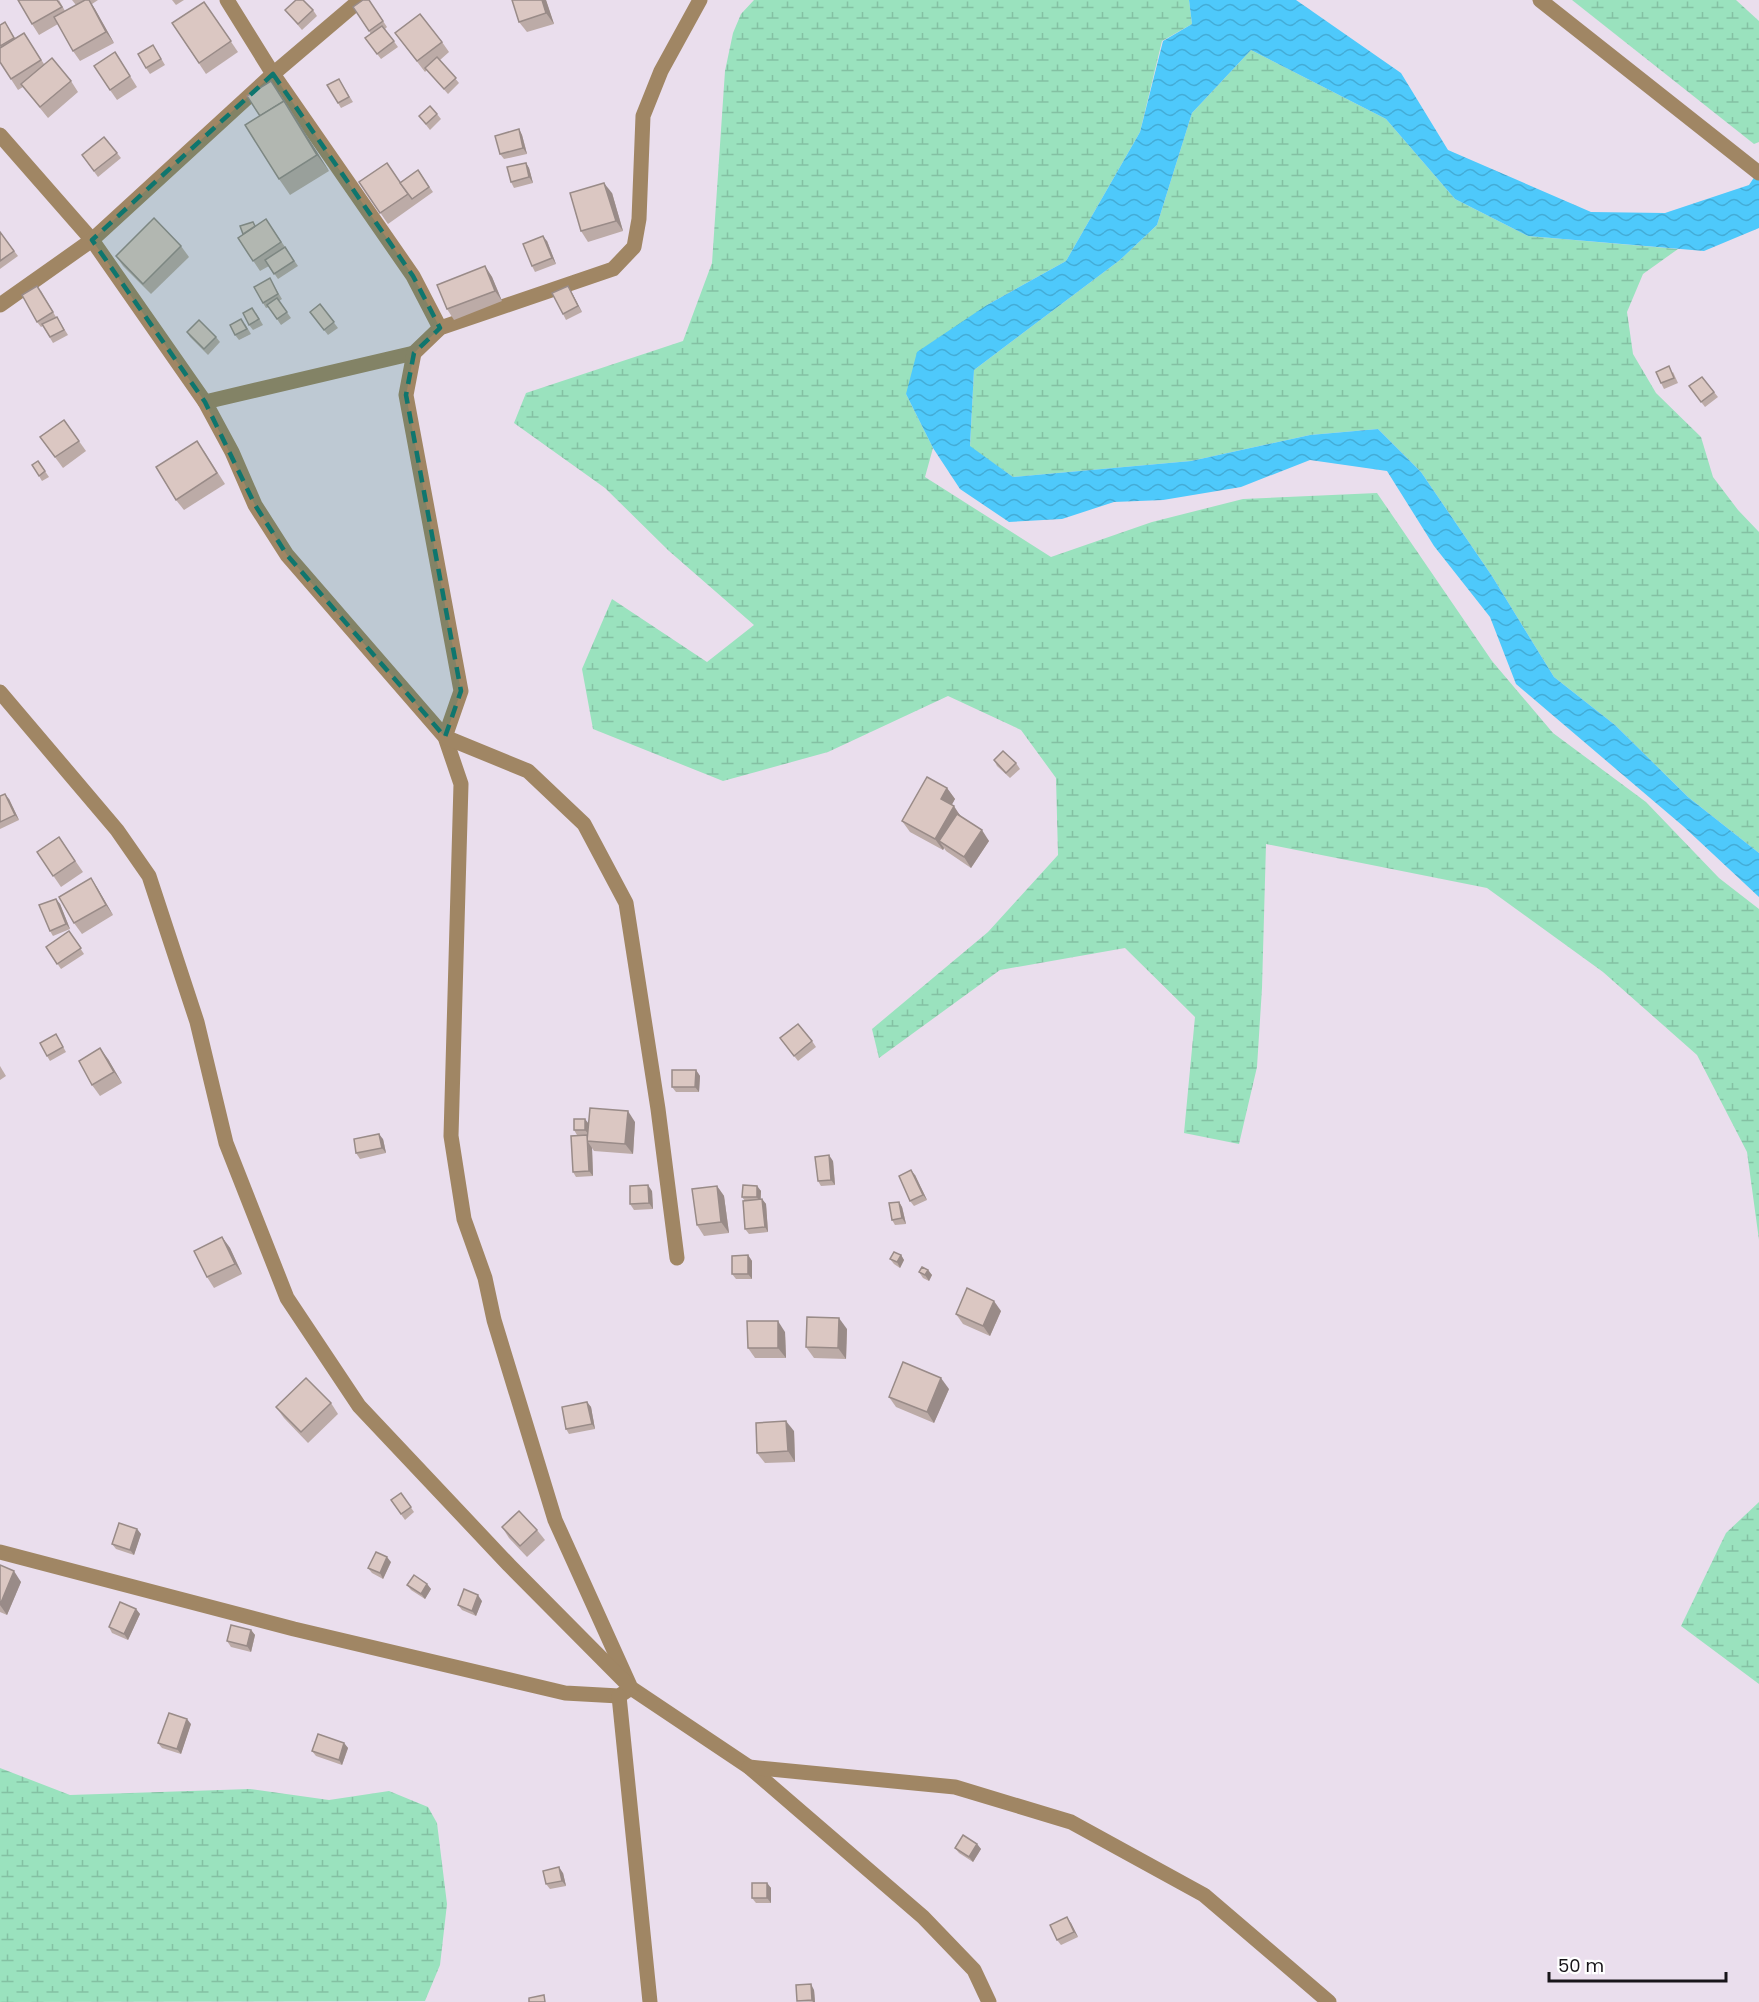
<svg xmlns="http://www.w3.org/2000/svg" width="1759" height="2002" font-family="Poppins,sans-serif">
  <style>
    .wetland { fill: url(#wetland-marsh) }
    .water { fill: url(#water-waves) }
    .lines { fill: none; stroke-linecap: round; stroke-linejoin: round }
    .minor { stroke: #a08664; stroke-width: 15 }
    .wall { fill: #bcaba7 }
    .shaded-wall { fill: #998b88 }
    .building { fill: #dbc7c2; stroke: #998b88; stroke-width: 1.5 }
    .marked { fill: #0f766e; fill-opacity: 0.2; stroke: #0f766e; stroke-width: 4.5; stroke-dasharray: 12 8; stroke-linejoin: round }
  </style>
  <defs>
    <pattern id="wetland-marsh" width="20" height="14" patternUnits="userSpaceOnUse" patternTransform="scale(1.5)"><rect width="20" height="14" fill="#9ae2be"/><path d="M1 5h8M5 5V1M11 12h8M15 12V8" fill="none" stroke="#84c1a3"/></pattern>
    <pattern id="water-waves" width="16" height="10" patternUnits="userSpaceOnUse" patternTransform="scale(1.5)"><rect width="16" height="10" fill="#4ec9fb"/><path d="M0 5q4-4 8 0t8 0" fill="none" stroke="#43acd7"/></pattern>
  </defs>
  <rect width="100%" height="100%" fill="#eadeed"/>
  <g class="wetland">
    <path d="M754 0H1189L1192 24 1162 41 1140 132 1066 261 987 305 906 394 933 448 925 477 1051 557 1152 522 1243 499 1377 493 1492 661 1553 733 1646 802 1719 878 1759 909V1240L1747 1152 1697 1055 1603 972 1487 888 1266 844 1262 988 1257 1067 1239 1144 1184 1133 1195 1017 1125 948 1000 970 879 1058 872 1029 988 932 1058 855 1056 778 1021 730 948 696 828 752 723 781 593 729 582 669 612 599 707 662 754 625 669 551 605 488 514 423 526 393 683 341 712 263 725 71 733 33 741 14Z"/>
    <path d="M1572 0H1736L1759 21V142L1754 144Z"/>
    <path d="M1251 50 1386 119 1455 199 1528 236 1678 249 1643 274 1627 312 1633 354 1656 393 1701 437 1713 477 1738 510 1759 532V853L1688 797 1615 725 1554 677 1492 576 1421 472 1378 429 1310 435 1191 461 1013 477 970 447 974 370 1120 260 1157 225 1192 113Z"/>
    <path d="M1759 1502V1684L1681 1626 1726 1533Z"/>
    <path d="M0 1768 70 1795 250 1789 329 1800 389 1791 428 1807 437 1823 447 1904 440 1965 425 2001 0 2002Z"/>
  </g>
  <path class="water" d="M1189 0H1296L1401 73 1448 150 1591 212 1665 213 1749 185 1759 170V228L1704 251 1528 236 1455 199 1386 119 1251 50 1192 113 1157 225 1120 260 974 370 970 446 1013 477 1191 461 1310 435 1378 429 1421 472 1492 576 1554 677 1615 725 1688 797 1759 853V897L1683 826 1516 684 1490 617 1434 546 1387 471 1310 460 1241 487 1163 500 1114 502 1062 519 1009 522 960 489 933 448 906 394 917 352 987 305 1066 261 1140 132 1163 41 1192 24Z"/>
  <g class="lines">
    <g class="minor">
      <path d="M227 0 273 74 413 276 440 328"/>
      <path d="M1540 0 1759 173"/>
      <path d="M0 135 92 240 205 402 232 452 255 505 287 555 445 737 461 784 451 1136 464 1219 485 1278 494 1320 555 1520 631 1688 749 1767 923 1917 974 1970 989 2002"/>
      <path d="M0 305 92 240 273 74 360 0"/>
      <path d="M205 402 414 353"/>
      <path d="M0 692 117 830 149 876 197 1022 226 1143 287 1298 359 1406 509 1565 631 1688 619 1696 565 1693 294 1629 0 1552"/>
      <path d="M677 1258 658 1109 626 903 584 824 528 771 445 737 461 691 406 395 414 353 440 328 613 269 634 247 639 219 643 116 661 71 700 0"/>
      <path d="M619 1696 650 2002"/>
      <path d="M749 1767 955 1787 1071 1822 1204 1895 1329 2002"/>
    </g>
  </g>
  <g class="wall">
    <path d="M59 0 65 11 76 5 72 0H98L92 4 114 43 80 61 73 51 58 24 39 35 32 24Z"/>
    <path d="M172 0H184L176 5Z"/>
    <path d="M369 0 387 27 385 29 398 47 381 59 365 38 371 34 353 7Z"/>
    <path d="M546 0 554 24 527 32 519 22Z"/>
    <path d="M204 2 238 52 206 74 172 23Z"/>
    <path d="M285 10H313L317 16 302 30Z"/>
    <path d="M5 22 15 38 24 33 44 64 71 81 78 92 48 118 23 87 18 90 0 62V25Z"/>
    <path d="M395 33 442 42 449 52 440 60 459 83 448 94 427 70 425 72Z"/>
    <path d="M156 50 165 65 150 74 146 68Z"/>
    <path d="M115 52 137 87 117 100 110 90Z"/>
    <path d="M342 84 353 102 341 108 338 103Z"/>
    <path d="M279 92 329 171 290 195 279 179 260 116Z"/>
    <path d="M437 114 441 119 430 130 419 116Z"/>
    <path d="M519 129 522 135 527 154 504 159 500 154Z"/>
    <path d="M117 153 121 158 98 177 82 155Z"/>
    <path d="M526 163 529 168 533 183 514 188 511 182Z"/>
    <path d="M418 170 433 192 388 224 359 182 400 183Z"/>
    <path d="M612 193 623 231 588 242 581 231Z"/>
    <path d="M266 219 298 266 278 279 269 266 260 271 238 238Z"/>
    <path d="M0 232 18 256 0 269Z"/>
    <path d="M547 241 556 264 535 272 532 266Z"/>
    <path d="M181 246 189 257 151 294 123 266 116 256Z"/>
    <path d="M485 266 492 277 502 301 454 320 447 309Z"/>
    <path d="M273 284 282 299 279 301 291 318 281 325 269 307 266 308 263 303Z"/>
    <path d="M41 291 56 317H57L60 322 68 335 53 343 43 326 41 327 37 322Z"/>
    <path d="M571 291 582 312 566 320 563 314Z"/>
    <path d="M320 304 338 328 328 335 310 312Z"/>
    <path d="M256 313 263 325 253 330 249 325Z"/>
    <path d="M245 324 251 334 239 340 235 335Z"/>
    <path d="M187 332 216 337 220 342 208 355 190 337Z"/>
    <path d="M1673 372 1678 383 1664 389 1661 383Z"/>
    <path d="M1702 377 1718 397 1705 407 1689 386Z"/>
    <path d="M64 420 86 451 63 468 40 437Z"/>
    <path d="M204 451 225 484 184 510 176 500Z"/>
    <path d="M38 461 49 477 42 481 39 476Z"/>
    <path d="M994 760 1016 763 1020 769 1010 778 997 766Z"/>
    <path d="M947 788 955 799 951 805 961 816 989 841 971 868 946 851 944 848 943 850 910 832 902 821Z"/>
    <path d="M0 796 9 799 19 820 0 829Z"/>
    <path d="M59 837 83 872 61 887 37 852Z"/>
    <path d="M91 878 98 889 113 915 82 934 74 923Z"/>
    <path d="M56 899 60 904 70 929 53 936 50 931Z"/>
    <path d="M69 931 84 954 61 969 46 947Z"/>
    <path d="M56 1034 66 1052 50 1061 47 1056Z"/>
    <path d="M812 1041 816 1047 798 1061 784 1043Z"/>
    <path d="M108 1059 122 1083 100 1096 92 1085Z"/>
    <path d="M0 1066 6 1076 0 1080Z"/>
    <path d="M696 1070 700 1076 699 1092H676L672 1087Z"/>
    <path d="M635 1122 633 1154 594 1151 592 1148 593 1176 576 1177 573 1172 587 1135H577L574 1130 588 1124Z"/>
    <path d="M383 1139 386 1153 360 1159 356 1153Z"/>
    <path d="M833 1161 835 1185 821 1186 818 1181Z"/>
    <path d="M915 1175 927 1200 914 1206 910 1201Z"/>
    <path d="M717 1186 724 1196 729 1233 704 1236 697 1225Z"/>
    <path d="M757 1186 761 1191V1199H762L766 1204 768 1232 749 1234 745 1229V1201L742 1197Z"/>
    <path d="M652 1191 653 1209 634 1210 630 1204Z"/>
    <path d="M899 1202 902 1207 906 1224 895 1225 892 1220Z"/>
    <path d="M222 1237 230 1248 242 1274 214 1288 207 1277Z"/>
    <path d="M748 1255 752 1261V1279H736L732 1274Z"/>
    <path d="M901 1255 904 1260 900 1268 894 1264 890 1259Z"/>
    <path d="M928 1270 932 1275 929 1281 923 1278 919 1272Z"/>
    <path d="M1001 1311 990 1336 963 1324 956 1314Z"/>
    <path d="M847 1329 846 1359 814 1358 806 1347Z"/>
    <path d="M785 1332 786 1358H755L748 1348Z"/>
    <path d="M949 1389 934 1423 896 1407 889 1397Z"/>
    <path d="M587 1402 591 1407 595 1429 569 1434 566 1429Z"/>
    <path d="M331 1403 338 1414 308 1443 284 1418 276 1407Z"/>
    <path d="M794 1431 795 1462 765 1463 757 1453Z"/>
    <path d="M401 1493 414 1512 405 1520 391 1500Z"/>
    <path d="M502 1527 537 1530 545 1540 527 1557 509 1538Z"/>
    <path d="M137 1529 141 1534 134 1555 116 1549 112 1544Z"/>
    <path d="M391 1562 383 1579 372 1573 368 1568Z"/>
    <path d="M0 1565 21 1582 7 1615 0 1612Z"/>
    <path d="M427 1584 431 1589 425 1599 411 1590 407 1585Z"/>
    <path d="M482 1601 476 1616 462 1610 458 1605Z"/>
    <path d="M136 1609 140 1614 128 1640 112 1633 109 1627Z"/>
    <path d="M251 1630 255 1635 251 1652 231 1647 227 1641Z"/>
    <path d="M191 1724 181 1754 162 1748 158 1743Z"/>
    <path d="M344 1743 348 1748 342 1765 316 1756 312 1751Z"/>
    <path d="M977 1844 981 1849 973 1862 959 1853 955 1848Z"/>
    <path d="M563 1873 566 1886 550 1889 546 1884Z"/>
    <path d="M767 1883 771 1888V1903H756L752 1898Z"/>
    <path d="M1071 1923 1078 1937 1061 1945 1057 1940Z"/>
    <path d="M814 1990 815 2002 797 2001Z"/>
  </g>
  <g class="shaded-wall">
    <path d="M89 0 95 9 114 43 106 32Z"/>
    <path d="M542 0H546L554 24 546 13Z"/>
    <path d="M271 81 295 117 329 171 317 155Z"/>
    <path d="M519 129 522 135 527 154 523 148Z"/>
    <path d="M526 163 529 168 533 183 529 177Z"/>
    <path d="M604 183 612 193 623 231 616 221Z"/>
    <path d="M543 236 547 241 556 264 552 258Z"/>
    <path d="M485 266 492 277 502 301 495 291Z"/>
    <path d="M568 286 571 291 582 312 578 306Z"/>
    <path d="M947 788 955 799 949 810 941 799Z"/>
    <path d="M5 794 9 799 19 820 15 815Z"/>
    <path d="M954 806 961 817 939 841 944 848 943 850 935 839Z"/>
    <path d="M982 830 989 841 971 868 964 857Z"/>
    <path d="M91 878 98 889 113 915 106 905Z"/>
    <path d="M56 899 60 904 70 929 66 924Z"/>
    <path d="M100 1048 108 1059 122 1083 114 1072Z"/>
    <path d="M696 1070 700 1076 699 1092 695 1087Z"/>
    <path d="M628 1111 635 1122 633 1154 625 1144Z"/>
    <path d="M585 1119 589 1124V1135L585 1130Z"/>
    <path d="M379 1134 383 1139 386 1153 382 1148Z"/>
    <path d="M588 1142 592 1148 593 1176 589 1171Z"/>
    <path d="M829 1155 833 1161 835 1185 831 1180Z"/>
    <path d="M911 1170 915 1175 927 1200 923 1195Z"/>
    <path d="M648 1185 652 1191 653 1209 649 1203Z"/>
    <path d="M717 1186 724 1196 729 1233 721 1222Z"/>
    <path d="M757 1186 761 1191 760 1203 757 1197Z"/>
    <path d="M762 1199 766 1204 768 1232 765 1227Z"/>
    <path d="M899 1202 902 1207 906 1224 902 1218Z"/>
    <path d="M222 1237 230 1248 242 1274 235 1264Z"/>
    <path d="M748 1255 752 1261V1279L748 1274Z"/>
    <path d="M901 1255 904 1260 900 1268 897 1262Z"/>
    <path d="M928 1270 932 1275 929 1281 925 1275Z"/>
    <path d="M994 1301 1001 1311 990 1336 983 1326Z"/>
    <path d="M839 1318 847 1329 846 1359 838 1348Z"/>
    <path d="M778 1321 785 1332 786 1358 778 1348Z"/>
    <path d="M941 1378 949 1389 934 1423 927 1412Z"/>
    <path d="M587 1402 591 1407 595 1429 592 1424Z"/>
    <path d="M786 1421 794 1431 795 1462 788 1451Z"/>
    <path d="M137 1529 141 1534 134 1555 130 1550Z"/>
    <path d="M387 1557 391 1562 383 1579 380 1573Z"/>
    <path d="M14 1571 21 1582 7 1615 0 1605Z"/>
    <path d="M427 1584 431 1589 425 1599 421 1594Z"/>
    <path d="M478 1595 482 1601 476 1616 472 1611Z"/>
    <path d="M136 1609 140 1614 128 1640 124 1634Z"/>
    <path d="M251 1630 255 1635 251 1652 247 1646Z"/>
    <path d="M187 1719 191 1724 181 1754 177 1749Z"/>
    <path d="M344 1743 348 1748 342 1765 339 1760Z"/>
    <path d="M977 1844 981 1849 973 1862 969 1857Z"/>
    <path d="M559 1867 563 1873 566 1886 562 1881Z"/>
    <path d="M767 1883 771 1888V1903L767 1898Z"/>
    <path d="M1067 1917 1071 1923 1078 1937 1074 1932Z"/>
    <path d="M811 1984 814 1990 815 2002H813L812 2000Z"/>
  </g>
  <g class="building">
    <path d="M18 0H57L62 7 32 24Z"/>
    <path d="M85 0H89L106 32 73 51 54 17Z"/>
    <path d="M296 0H303L313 10 298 24 285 10Z"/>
    <path d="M363 0H369L383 21 369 31 353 7Z"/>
    <path d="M512 0H542L546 13 519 22Z"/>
    <path d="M204 2 231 41 199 63 172 23Z"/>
    <path d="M420 14 442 42 417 61 395 33Z"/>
    <path d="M5 22 14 38 0 46V25Z"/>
    <path d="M382 26 394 41 377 54 365 38Z"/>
    <path d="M24 33 41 60 11 79 0 62V48Z"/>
    <path d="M153 45 161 59 146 68 138 54Z"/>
    <path d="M115 52 130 76 110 90 94 66Z"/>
    <path d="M437 57 456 78 444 89 425 68Z"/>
    <path d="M52 58 71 81 40 107 21 84Z"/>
    <path d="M339 79 349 97 338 103 327 85Z"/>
    <path d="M271 81 287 106 284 101 260 116 247 96Z"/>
    <path d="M284 101 317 155 279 179 245 125Z"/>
    <path d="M430 106 437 114 426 124 419 116Z"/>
    <path d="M519 129 523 148 500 154 495 136Z"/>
    <path d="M104 137 117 153 94 171 82 155Z"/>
    <path d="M387 163 408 194 380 213 359 182Z"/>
    <path d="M526 163 529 177 511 182 507 167Z"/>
    <path d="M418 170 429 187 412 199 400 183Z"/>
    <path d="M604 183 616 221 581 231 570 193Z"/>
    <path d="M154 218 181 246 143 284 116 256Z"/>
    <path d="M266 219 281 242 253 261 238 238Z"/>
    <path d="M253 222 255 226 243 234 240 226Z"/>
    <path d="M0 232 14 251 0 261Z"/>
    <path d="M543 236 552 258 532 266 523 244Z"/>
    <path d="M285 247 294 261 274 274 265 260Z"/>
    <path d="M485 266 495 291 447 309 437 285Z"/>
    <path d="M270 278 278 294 263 303 254 287Z"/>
    <path d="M37 286 53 312 37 322 22 295Z"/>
    <path d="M568 286 578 306 563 314 552 293Z"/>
    <path d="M277 298 287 312 277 319 267 305Z"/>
    <path d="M320 304 334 322 324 330 310 312Z"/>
    <path d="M252 308 259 319 249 325 243 313Z"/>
    <path d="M57 317 64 330 50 337 42 324Z"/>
    <path d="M241 319 247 329 235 335 230 325Z"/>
    <path d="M199 320 216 337 204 349 187 332Z"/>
    <path d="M1669 366 1674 378 1661 383 1656 372Z"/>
    <path d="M1702 377 1714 392 1701 402 1689 386Z"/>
    <path d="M64 420 79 441 55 457 40 437Z"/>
    <path d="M197 441 217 473 176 500 156 467Z"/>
    <path d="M38 461 45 471 39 476 32 465Z"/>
    <path d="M1003 751 1016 763 1006 773 994 760Z"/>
    <path d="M927 777 947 788 941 799 954 806 935 839 902 821Z"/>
    <path d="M5 794 15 815 0 822V796Z"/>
    <path d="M957 814 982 830 964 857 939 841Z"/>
    <path d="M59 837 75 861 53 876 37 852Z"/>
    <path d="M91 878 106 905 74 923 59 897Z"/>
    <path d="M56 899 66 924 50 931 39 905Z"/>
    <path d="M69 931 81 948 57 964 46 947Z"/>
    <path d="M798 1024 812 1041 794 1056 780 1038Z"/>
    <path d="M56 1034 63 1047 47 1056 40 1043Z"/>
    <path d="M100 1048 114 1072 92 1085 79 1061Z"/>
    <path d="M672 1070H696L695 1087H672Z"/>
    <path d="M590 1108 628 1111 625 1144 587 1141Z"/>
    <rect x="574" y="1119" width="11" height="11"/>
    <path d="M379 1134 382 1148 356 1153 354 1139Z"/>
    <path d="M587 1135 589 1171 573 1172 571 1136Z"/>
    <path d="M829 1155 831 1180 818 1181 815 1157Z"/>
    <path d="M911 1170 923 1195 910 1201 899 1176Z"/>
    <path d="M648 1185 649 1203 630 1204V1186Z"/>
    <path d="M743 1185 757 1186V1197H742Z"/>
    <path d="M717 1186 721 1222 697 1225 692 1189Z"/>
    <path d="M762 1199 765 1227 745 1229 743 1201Z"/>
    <path d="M899 1202 902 1218 892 1220 889 1203Z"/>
    <path d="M222 1237 235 1264 207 1277 194 1251Z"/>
    <path d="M894 1252 901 1255 897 1262 890 1259Z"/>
    <path d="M748 1255V1274H732V1256Z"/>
    <path d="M922 1267 928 1270 925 1275 919 1272Z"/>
    <path d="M967 1288 994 1301 983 1326 956 1314Z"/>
    <path d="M807 1317 839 1318 838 1348 806 1347Z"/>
    <path d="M747 1321H778V1348H748Z"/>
    <path d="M903 1362 941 1378 927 1412 889 1397Z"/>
    <path d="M306 1378 331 1403 301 1432 276 1407Z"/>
    <path d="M587 1402 592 1424 566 1429 562 1407Z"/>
    <path d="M786 1421 788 1451 757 1453 756 1423Z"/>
    <path d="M401 1493 411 1507 401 1514 391 1500Z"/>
    <path d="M519 1511 537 1530 520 1546 502 1527Z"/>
    <path d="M119 1523 137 1529 130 1550 112 1544Z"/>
    <path d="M376 1552 387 1557 380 1573 368 1568Z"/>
    <path d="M0 1565 14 1571 0 1605Z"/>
    <path d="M414 1575 427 1584 421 1594 407 1585Z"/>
    <path d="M464 1589 478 1595 472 1611 458 1605Z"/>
    <path d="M120 1602 136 1609 124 1634 109 1627Z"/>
    <path d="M231 1625 251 1630 247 1646 227 1641Z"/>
    <path d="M169 1713 187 1719 177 1749 158 1743Z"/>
    <path d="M318 1734 344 1743 339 1760 312 1751Z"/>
    <path d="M963 1835 977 1844 969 1857 955 1848Z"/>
    <path d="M559 1867 562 1881 546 1884 543 1871Z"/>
    <rect x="752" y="1883" width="15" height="15"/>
    <path d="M1067 1917 1074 1932 1057 1940 1050 1925Z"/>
    <path d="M811 1984 812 2000 797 2001 796 1985Z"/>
    <path d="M544 1995 545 2002H529V1998Z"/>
  </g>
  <path class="marked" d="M273 74 413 276 440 328 414 353 406 395 461 691 445 737 287 555 255 505 205 402 92 240Z"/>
  <path d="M1549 1972v9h177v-9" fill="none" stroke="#18151a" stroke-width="3"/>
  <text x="1558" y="1972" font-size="18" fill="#18151a" stroke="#ffffff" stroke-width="4.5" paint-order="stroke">50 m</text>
</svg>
